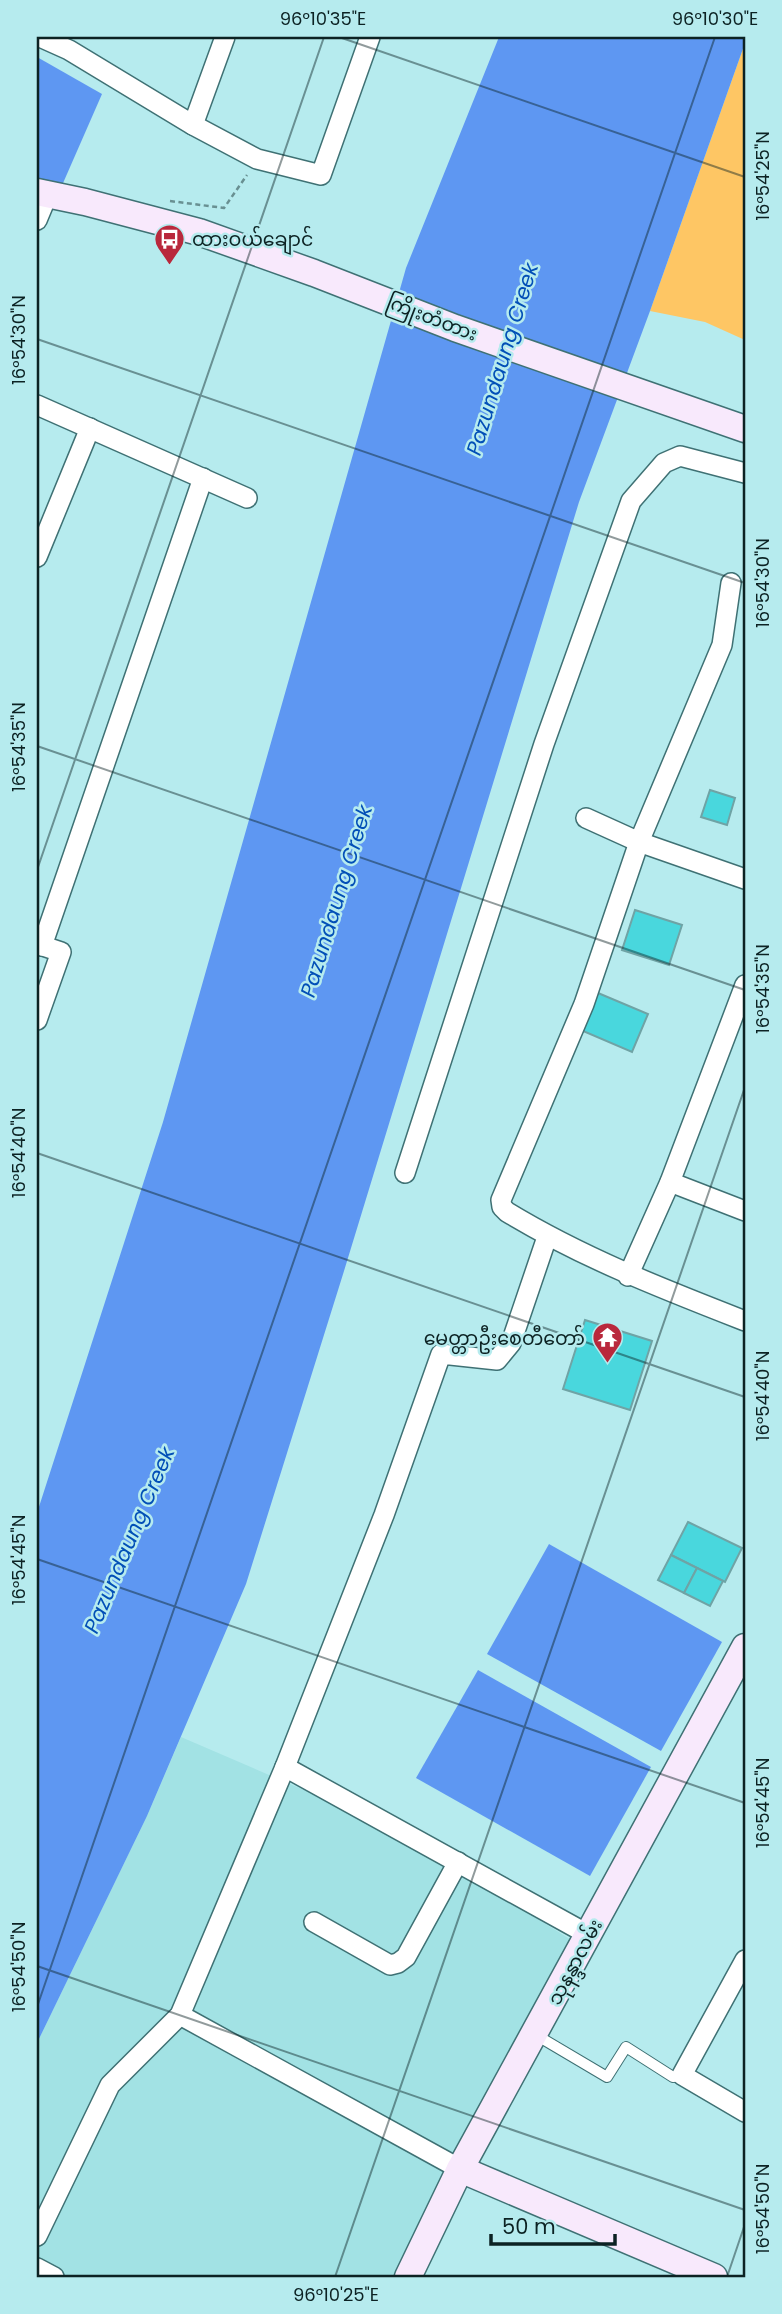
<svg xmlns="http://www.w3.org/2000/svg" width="782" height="2314" font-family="Poppins,'Noto Sans Myanmar',sans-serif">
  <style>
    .built { fill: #a2e2e4 }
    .green { fill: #fec664 }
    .water { fill: #5e97f2 }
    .building { fill: #49d7dd; stroke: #6fa3a5; stroke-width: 2 }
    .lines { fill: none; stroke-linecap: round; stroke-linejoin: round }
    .lane-casing { stroke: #3f7174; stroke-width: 12 }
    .street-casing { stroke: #3f7174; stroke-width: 22 }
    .secondary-casing { stroke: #3f7174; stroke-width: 29 }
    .path { stroke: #699092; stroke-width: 2.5; stroke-dasharray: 5 3.5; stroke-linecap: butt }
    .lane { stroke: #fff; stroke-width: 10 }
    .street { stroke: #fff; stroke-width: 19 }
    .secondary { stroke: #f8e9fc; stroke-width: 26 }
    .ticks { fill: none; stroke: #0c2223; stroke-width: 2; stroke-opacity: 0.45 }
    .labels { text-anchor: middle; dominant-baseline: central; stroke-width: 5; stroke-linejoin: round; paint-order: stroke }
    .poi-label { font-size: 19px; fill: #0c2223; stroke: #b6ebee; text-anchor: start }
    .street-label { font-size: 19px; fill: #0c2223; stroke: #b6ebee }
    .water-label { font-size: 21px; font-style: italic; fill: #024fb7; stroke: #b6ebee }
    .neatline { fill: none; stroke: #0c2223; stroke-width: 2.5 }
    .ticks-label { font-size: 18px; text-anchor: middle; fill: #0c2223 }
  </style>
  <rect width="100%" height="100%" fill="#b6ebee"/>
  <path class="built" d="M181 1737 392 1828 581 1946 403 2277H37V2043L147 1816Z"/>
  <path class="green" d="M745 43V340L705 322 650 311Z"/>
  <g class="water">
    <path d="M499 37H745V43L650 311 579 502 344 1271 246 1584 147 1816 37 2043V1513L163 1122 406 268Z"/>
    <path d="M37 57 102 94 60 190 37 180Z"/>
    <path d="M549 1544 722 1642 661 1751 487 1654Z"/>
    <path d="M478 1670 651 1767 590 1876 416 1778Z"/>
  </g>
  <g class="building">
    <path d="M710 790 735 798 727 825 701 817Z"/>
    <path d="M635 910 682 925 669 965 622 950Z"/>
    <path d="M598 993 648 1014 632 1052 583 1031Z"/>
    <path d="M585 1320 652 1341 630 1410 563 1389Z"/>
    <path d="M688 1522 742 1548 725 1582 671 1555Z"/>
    <path d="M671 1555 697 1568 684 1593 658 1580Z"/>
    <path d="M697 1568 723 1581 710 1606 684 1593Z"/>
  </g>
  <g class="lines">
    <defs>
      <path id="lane" d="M536 2035 607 2077 626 2047 673 2077 682 2075"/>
      <g id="street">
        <path d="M40 37 69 50 193 125 257 159 321 175 370 37"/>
        <path d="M193 125 225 37"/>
        <path d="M37 220 47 196"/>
        <path d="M37 405 247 498"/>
        <path d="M37 557 90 428"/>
        <path d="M731 583 722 645 639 842 584 1004 501 1200 502 1207 507 1212C583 1258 663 1289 745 1321"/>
        <path d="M586 818 639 842 745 879"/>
        <path d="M37 944 61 952 37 1020"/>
        <path d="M42 946 203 478"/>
        <path d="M405 1173 544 744 631 501 664 463 680 456 745 473"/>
        <path d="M670 1182 745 1211"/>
        <path d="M628 1276 670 1182 745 985"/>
        <path d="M285 1767 589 1935"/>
        <path d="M314 1922 390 1965 398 1963 406 1957 458 1862"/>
        <path d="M745 1960 682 2075 745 2112"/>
        <path d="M180 2015 460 2169"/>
        <path d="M37 2236 110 2085 180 2015 285 1767 384 1515 441 1354 497 1360 511 1343 547 1237"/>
        <path d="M37 2268 54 2277"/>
      </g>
      <g id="secondary">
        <path d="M37 192 85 202 199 232 314 273 455 328 745 429"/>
        <path d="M460 2169 714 2277"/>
        <path d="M408 2277 460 2169 745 1647"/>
      </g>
    </defs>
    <use href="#lane" class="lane-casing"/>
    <use href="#street" class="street-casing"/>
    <use href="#secondary" class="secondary-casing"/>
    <path class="path" d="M170 201 224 208 247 175"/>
    <use href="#lane" class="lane"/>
    <use href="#street" class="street"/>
    <use href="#secondary" class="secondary"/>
  </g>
  <path class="ticks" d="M339 37 745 177M37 339 745 583M37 746 745 990M37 870 324 37M37 1153 745 1397M37 1559 745 1803M37 1966 745 2210M37 2007 715 37M335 2277 745 1087M727 2277 745 2224"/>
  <defs>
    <symbol id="bus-pin" viewBox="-11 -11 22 30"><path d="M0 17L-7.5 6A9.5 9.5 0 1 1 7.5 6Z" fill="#b9283c" stroke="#b6ebee"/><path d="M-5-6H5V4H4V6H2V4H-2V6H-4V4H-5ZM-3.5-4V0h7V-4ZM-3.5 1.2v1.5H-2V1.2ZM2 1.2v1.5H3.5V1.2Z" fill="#fff"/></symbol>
    <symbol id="temple-pin" viewBox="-11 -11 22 30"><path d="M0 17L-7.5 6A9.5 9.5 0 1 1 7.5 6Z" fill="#b9283c" stroke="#b6ebee"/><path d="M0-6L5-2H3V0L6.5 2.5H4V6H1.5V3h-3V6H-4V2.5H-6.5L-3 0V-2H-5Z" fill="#fff"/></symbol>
  </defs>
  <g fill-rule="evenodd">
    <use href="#bus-pin" x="152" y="222" width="35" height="47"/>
    <use href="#temple-pin" x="590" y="1320" width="35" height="47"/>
  </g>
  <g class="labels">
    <g class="poi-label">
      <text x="192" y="239">ထားဝယ်ချောင်</text>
      <text x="585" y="1338" text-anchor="end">မေတ္တာဦးစေတီတော်</text>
    </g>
    <g class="street-label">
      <text transform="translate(432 318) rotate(21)">ကြိုးတံတား</text>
      <text transform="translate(575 1962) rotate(-62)">သုနန္ဒာလမ်း</text>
    </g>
    <g class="water-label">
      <text transform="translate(502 359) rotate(-73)">Pazundaung Creek</text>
      <text transform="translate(336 901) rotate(-73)">Pazundaung Creek</text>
      <text transform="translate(129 1540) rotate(-67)">Pazundaung Creek</text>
    </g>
  </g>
  <rect width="782" height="2314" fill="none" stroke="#b6ebee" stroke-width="77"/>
  <path d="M491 2234v10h124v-10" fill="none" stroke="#0c2223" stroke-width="3.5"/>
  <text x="502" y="2234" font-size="21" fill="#0c2223" stroke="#b6ebee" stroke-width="5" paint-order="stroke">50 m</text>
  <rect x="38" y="38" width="706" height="2238" class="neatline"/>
  <g class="ticks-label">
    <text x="323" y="25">96°10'35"E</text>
    <text x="715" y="25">96°10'30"E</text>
    <text transform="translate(763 176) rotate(-90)" y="6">16°54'25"N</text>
    <text transform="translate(19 340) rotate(-90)" y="6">16°54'30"N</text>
    <text transform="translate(763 583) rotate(-90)" y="6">16°54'30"N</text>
    <text transform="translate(19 747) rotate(-90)" y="6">16°54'35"N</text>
    <text transform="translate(763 989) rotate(-90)" y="6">16°54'35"N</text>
    <text transform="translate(19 1153) rotate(-90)" y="6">16°54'40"N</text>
    <text transform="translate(763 1396) rotate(-90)" y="6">16°54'40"N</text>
    <text transform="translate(19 1560) rotate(-90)" y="6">16°54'45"N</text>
    <text transform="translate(763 1803) rotate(-90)" y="6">16°54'45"N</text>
    <text transform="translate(19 1967) rotate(-90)" y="6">16°54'50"N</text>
    <text transform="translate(763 2209) rotate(-90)" y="6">16°54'50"N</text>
    <text x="336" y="2301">96°10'25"E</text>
  </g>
</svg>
